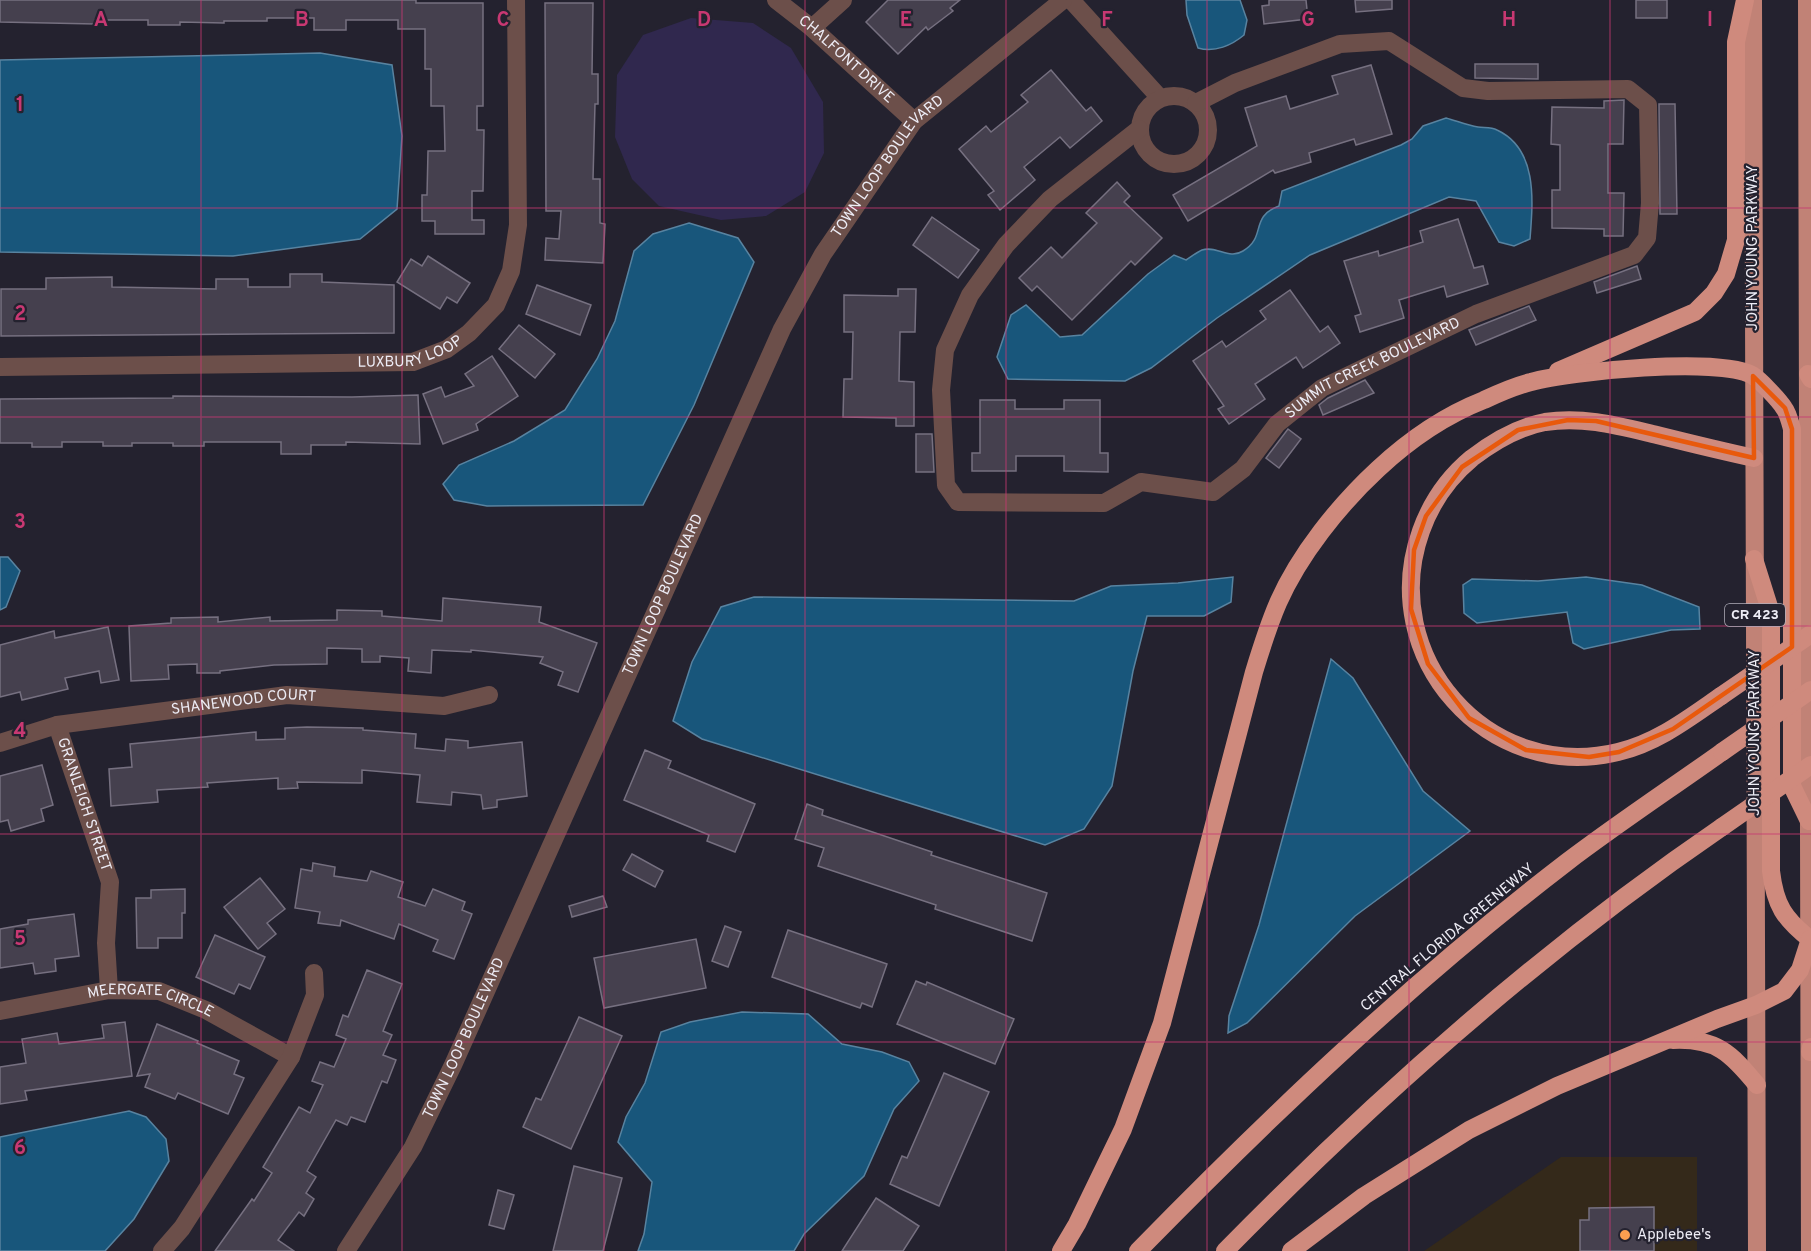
<svg xmlns="http://www.w3.org/2000/svg" width="1811" height="1251" font-family="Overpass,sans-serif">
  <style>
    .commercial { fill: #34291a }
    .green { fill: #30284e }
    .water { fill: #18567b; stroke: #5883a0; stroke-width: 1.5 }
    .building { fill: #45404e; stroke: #767080; stroke-width: 1.5 }
    .lines { fill: none; stroke-linecap: round; stroke-linejoin: round }
    .minor { stroke: #6c4f4a; stroke-width: 18 }
    .tertiary { stroke: #6c4f4a; stroke-width: 18 }
    .trunk { stroke: #c18276; stroke-width: 18 }
    .motorway { stroke: #cf8a7d; stroke-width: 18 }
    .motorway-bridge { stroke: #cf8a7d; stroke-width: 18 }
    .marked { fill: none; stroke: #e8590c; stroke-width: 4.5; stroke-linejoin: round }
    .grid { fill: none; stroke: #c83872; stroke-width: 1.5; stroke-opacity: 0.55 }
    .poi-dot { fill: #fb9e50; stroke: #24222f; stroke-width: 2 }
    .labels { text-anchor: middle; dominant-baseline: central; stroke-width: 4.5; stroke-linejoin: round; paint-order: stroke }
    .shield { fill: #24222f; stroke: #b1afba; stroke-width: 1.5 }
    .shield-label { font-size: 14px; font-weight: bold; fill: #edecf5 }
    .street-label { font-size: 15px; fill: #edecf5; stroke: #24222f }
    .poi-label { font-size: 15px; fill: #edecf5; stroke: #24222f; text-anchor: start }
    .grid-label { font-size: 20px; text-anchor: middle; font-weight: bold; fill: #c83872; stroke: #24222f; stroke-width: 4.5; stroke-linejoin: round; paint-order: stroke }
  </style>
  <rect width="100%" height="100%" fill="#24222f"/>
  <path class="commercial" d="M1561 1157H1697V1251H1424Z"/>
  <path class="green" d="M691 18 753 23 791 48 823 102 824 153 805 192 766 216 721 220 659 206 632 179 615 137 617 75 643 35Z"/>
  <g class="water">
    <path d="M1186 0H1240L1247 20 1244 35C1232 45 1215 53 1198 48L1187 15Z"/>
    <path d="M320 53 392 65 402 136 397 209 360 239 233 256 0 252V60Z"/>
    <path d="M1446 118C1457 121 1467 125 1478 127 1484 128 1491 127 1497 130 1538 149 1533 201 1530 239L1514 246 1499 242 1476 201 1449 197 1310 255 1217 318 1151 368 1125 381 1008 379 997 357 1011 315 1026 305 1060 337 1082 335 1148 274 1174 255 1186 260C1191 257 1197 252 1202 250 1216 245 1229 260 1243 251 1267 237 1249 217 1279 206L1282 191 1401 145 1412 139 1423 126Z"/>
    <path d="M689 223 738 238 754 262 694 405 643 505 487 506 454 500 443 484 459 465 514 441 565 410 597 359 615 321 634 251 653 234Z"/>
    <path d="M0 557H8L20 571 6 607 0 610Z"/>
    <path d="M1233 577 1231 602 1204 616H1147L1133 671 1112 786 1084 829 1045 845 702 739 673 721 692 662 721 607 754 597 1074 601 1111 586 1178 583Z"/>
    <path d="M1586 577 1642 585 1699 607 1700 629 1671 630 1584 649 1573 643 1567 612 1477 623 1464 613 1463 585 1472 579 1538 581Z"/>
    <path d="M1331 659 1353 678 1423 791 1470 831 1355 916 1247 1023 1228 1033 1229 1016 1259 925Z"/>
    <path d="M742 1012 808 1014 842 1044 882 1052 909 1062 919 1081 894 1109 864 1176 804 1234 794 1251H638L644 1234 652 1182 618 1142 626 1117 645 1083 661 1032 690 1022Z"/>
    <path d="M129 1111 146 1117 166 1139 169 1161 134 1219 105 1251H0V1137Z"/>
  </g>
  <g class="building">
    <path d="M0 0H416V3H483V106H477V130H484L483 191H472V220H484V234H435V221H422V195H427L428 151H445L444 106H431V69H425V29H398V20H346V30H314V18H267V21H224V23L180 22V25H148V20H95V24L0 22Z"/>
    <path d="M888 0H960L950 8 953 11 928 30 926 27 898 54 866 22Z"/>
    <path d="M1269 0H1306L1308 19 1264 24 1262 6 1269 5Z"/>
    <path d="M1355 0H1392V9L1356 12Z"/>
    <rect x="1636" y="0" width="31" height="18"/>
    <path d="M545 3H593L592 74H598V104H595L593 179H600V223L605 224 603 263 545 260 546 238 559 239 561 211H546Z"/>
    <path d="M1475 64H1538V79L1475 78Z"/>
    <path d="M1371 65 1392 134 1356 145 1354 139 1309 153 1311 162 1275 173 1273 170 1188 221 1173 195 1257 146 1245 108 1286 96 1290 109 1338 94 1332 76Z"/>
    <path d="M1051 70 1086 111 1091 107 1102 121 1070 148 1060 137 1024 167 1035 180 1000 210 988 195 994 191 959 149 986 126 991 132 1028 102 1021 95Z"/>
    <path d="M1624 100 1623 144H1608V193H1624L1623 236H1604V229L1552 228V190H1560V145L1551 144 1552 107 1604 108V101Z"/>
    <path d="M1659 104H1675L1677 214H1660Z"/>
    <path d="M1117 182 1130 196 1124 202 1162 238 1135 265 1131 261 1072 320 1037 286 1032 291 1019 278 1051 247 1062 258 1097 223 1086 213Z"/>
    <path d="M932 217 979 250 958 278 913 245Z"/>
    <path d="M1458 219 1474 268 1483 266 1488 284 1447 297 1444 286 1399 300 1404 318 1360 332 1355 316 1361 314 1344 261 1378 251 1379 256 1423 242 1420 231Z"/>
    <path d="M428 256 470 283 457 303 447 297 440 309 397 282 411 259 422 266Z"/>
    <path d="M1637 266 1641 279 1597 293 1594 282Z"/>
    <path d="M290 274H322V282L394 285V333L1 336V289H46V278L112 277V287L216 289V279H248V287H290Z"/>
    <path d="M537 285 591 305 580 335 526 314Z"/>
    <path d="M898 289H916L915 332H900L899 381 914 382V426H896V418L843 417 844 379H852L853 332H844V295L898 296Z"/>
    <path d="M1290 290 1320 332 1328 326 1340 343 1303 368 1296 357 1255 384 1265 399 1229 424 1218 409 1224 406 1193 361 1222 341 1226 347 1266 319 1260 311Z"/>
    <path d="M1529 306 1536 320 1476 345 1469 330Z"/>
    <path d="M519 325 555 354 535 378 499 349Z"/>
    <path d="M492 356 518 396 476 424 478 430 443 444 423 394 441 387 445 397 474 386 465 374Z"/>
    <path d="M1365 380 1374 393 1323 415 1319 405 1328 398Z"/>
    <path d="M418 395 420 444 346 442V445H311V454H281V442H204V446H173V443H132V446H103V442H62V447H32V443H0V399L173 398V396L352 397Z"/>
    <path d="M980 400H1015V409H1064V400H1100V453H1108V472L1064 471V456H1016V471H972V453H980Z"/>
    <path d="M1288 429 1301 439 1279 468 1266 458Z"/>
    <path d="M916 434H932L934 472H916Z"/>
    <path d="M443 598 541 607 539 622 597 643 578 692 558 685 563 672 540 663 543 657 471 650V652L432 650 431 673 408 671 409 658 380 656V662H362V649L327 648V664L274 665 220 671V673H197V664L168 665 169 679 131 681 129 626 171 623V618L218 617V622L270 617V621L337 620V610L382 611V616L442 621Z"/>
    <path d="M108 627 119 680 101 683 99 671 65 678 68 689 22 700 20 692 0 697V645L54 631 55 638Z"/>
    <path d="M307 727 363 728V730L416 734 415 748 445 751 446 739 468 741V748L522 742 527 796 497 800V807L483 809 481 795 452 792 451 805 417 802 420 775 362 770V783L297 782 298 788 278 789V778L207 783 208 787 157 790 158 802 111 806 109 769 132 767 130 744 256 732V740L285 739V728Z"/>
    <path d="M645 750 671 761 668 768 755 804 735 852 707 841 709 835 624 800Z"/>
    <path d="M42 765 53 805 41 809 44 821 11 831 8 820 0 822V776Z"/>
    <path d="M807 804 823 810 822 815 932 852 931 855 1047 893 1032 941 935 909 936 905 818 866 824 848 795 839Z"/>
    <path d="M632 854 663 871 655 887 623 870Z"/>
    <path d="M313 863 335 867 334 876 367 881 371 871 403 882 398 897 425 906 433 889 465 902 462 910 472 914 454 959 433 951 438 940 399 924 394 939 341 920 340 926 318 923 320 912 295 908 301 869 312 871Z"/>
    <path d="M260 878 285 909 267 923 276 934 258 949 224 907Z"/>
    <path d="M185 889V913H182V938H158V948H137L136 898H151V890Z"/>
    <path d="M603 896 607 907 572 917 569 906Z"/>
    <path d="M74 914 79 956 55 959 56 971 35 974 33 963 0 968V929L28 924V920Z"/>
    <path d="M725 926 741 932 728 967 712 961Z"/>
    <path d="M788 930 887 964 872 1007 862 1003 860 1008 772 977Z"/>
    <path d="M215 935 265 957 250 989 239 984 234 994 196 977Z"/>
    <path d="M696 939 706 988 604 1008 594 958Z"/>
    <path d="M367 970 402 984 383 1031 392 1035 383 1055 396 1060 387 1083 382 1081 365 1122 351 1117 347 1125 336 1120 307 1171 316 1177 306 1193 314 1199 304 1216 299 1212 278 1240 294 1251H215L252 1199 254 1201 272 1173 263 1167 299 1107 310 1113 323 1085 312 1081 320 1062 334 1067 346 1039 336 1035 343 1015 348 1017Z"/>
    <path d="M916 981 926 985 927 982 1014 1019 995 1064 897 1024Z"/>
    <path d="M579 1017 622 1036 571 1149 523 1127 536 1098 541 1100Z"/>
    <path d="M125 1022 132 1076 25 1091 27 1100 0 1104V1067L26 1063 22 1039 57 1033 59 1044 104 1038 102 1025Z"/>
    <path d="M157 1024 198 1041 197 1043 239 1061 234 1074 244 1078 228 1114 178 1093 175 1099 145 1087 150 1074 137 1076Z"/>
    <path d="M944 1073 989 1092 939 1206 890 1184 902 1156 907 1158Z"/>
    <path d="M574 1166 622 1178 603 1251H553Z"/>
    <path d="M498 1190 514 1195 504 1229 489 1225Z"/>
    <path d="M876 1198 919 1226 903 1251H842Z"/>
    <path d="M1654 1207V1251H1580V1220H1589V1208Z"/>
  </g>
  <g class="lines">
    <g class="minor">
      <path id="s1" d="M776 0 812 28 914 121"/>
      <path d="M1071 0 1160 98"/>
      <path d="M812 28 843 0"/>
      <circle cx="1174" cy="130" r="34"/>
      <path id="s2" d="M1139 129 1050 199 1006 245 970 295 945 350 941 390 946 485 958 502 1104 503 1141 482 1213 492 1243 469 1277 424 1322 388 1476 314 1634 255 1647 238 1650 203 1648 105 1628 89 1488 91 1463 88 1389 41 1340 44 1235 83 1196 103"/>
      <path id="s3" d="M0 367 413 362 447 349 469 333 496 305 511 271 518 225 516 0"/>
      <path id="s4" d="M57 725 110 882 106 943 109 990"/>
      <path id="s5" d="M0 743 57 725 287 695 444 706 489 695"/>
      <path id="s6" d="M0 1011 109 990 159 991 206 1010 291 1057"/>
      <path d="M162 1251 182 1228 291 1057 315 995 314 973"/>
    </g>
    <path class="tertiary" id="s7" d="M346 1251 413 1147 453 1065 782 329 823 254 914 121 1063 0"/>
    <g class="trunk">
      <path d="M1753 0 1757 1251"/>
      <path d="M1807 0 1810 1251"/>
    </g>
    <g class="motorway">
      <path d="M1558 371 1695 312 1714 293 1726 274 1736 240V42L1745 0"/>
      <path d="M1808 374 1811 379"/>
      <path d="M1754 559 1771 613V871C1775 905 1784 919 1811 940"/>
      <path d="M1721 696C1689 718 1657 743 1618 752 1488 784 1376 656 1421 531 1431 503 1449 477 1472 458 1494 441 1518 427 1545 422 1584 416 1619 426 1657 435 1689 443 1722 451 1754 458"/>
      <path d="M1673 1040C1716 1038 1731 1053 1757 1085"/>
      <path d="M1810 1052 1811 1047"/>
      <path d="M1061 1251 1077 1224 1123 1129 1162 1023 1254 672C1261 649 1268 626 1278 603 1299 555 1339 505 1378 469 1408 441 1446 415 1484 400 1499 393 1515 386 1531 382 1570 371 1719 357 1752 375 1760 380 1779 400 1784 408 1788 413 1790 422 1792 429V786L1809 821"/>
      <path d="M1138 1251C1273 1113 1413 980 1567 862 1617 824 1670 789 1722 752"/>
      <path d="M1225 1251C1377 1096 1542 950 1722 827"/>
      <path d="M1291 1251 1364 1196 1469 1130 1557 1086 1717 1019 1756 1005 1784 991 1800 970 1810 939"/>
    </g>
    <g class="motorway-bridge">
      <path d="M1721 696 1811 634"/>
      <path d="M1722 752 1811 690"/>
      <path d="M1722 827 1811 765"/>
    </g>
  </g>
  <path class="marked" d="M1753 376 1785 408 1792 429V647L1673 729 1619 752 1589 757 1526 750 1469 718 1428 664 1411 609 1414 550 1426 516 1462 467 1518 430 1568 420 1596 421 1754 458Z"/>
  <path class="grid" d="M201 0V1251M402 0V1251M604 0V1251M805 0V1251M1006 0V1251M1207 0V1251M1409 0V1251M1610 0V1251M0 208H1811M0 417H1811M0 626H1811M0 834H1811M0 1042H1811"/>
  <circle class="poi-dot" cx="1625" cy="1235" r="6"/>
  <g class="labels">
    <rect class="shield" x="1725" y="604" width="60" height="22" rx="4.5"/>
    <g class="shield-label">
      <text x="1755" y="615">CR 423</text>
    </g>
    <g class="street-label">
      <text stroke="none"><textPath href="#s1" startOffset="92">CHALFONT DRIVE</textPath></text>
      <text stroke="none"><textPath href="#s7" startOffset="1216">TOWN LOOP BOULEVARD</textPath></text>
      <text transform="translate(1753 248) rotate(-90)">JOHN YOUNG PARKWAY</text>
      <text stroke="none"><textPath href="#s3" startOffset="412">LUXBURY LOOP</textPath></text>
      <text stroke="none"><textPath href="#s2" startOffset="922">SUMMIT CREEK BOULEVARD</textPath></text>
      <text stroke="none"><textPath href="#s7" startOffset="730">TOWN LOOP BOULEVARD</textPath></text>
      <text stroke="none"><textPath href="#s5" startOffset="248">SHANEWOOD COURT</textPath></text>
      <text transform="translate(1755 733) rotate(-90)">JOHN YOUNG PARKWAY</text>
      <text stroke="none"><textPath href="#s4" startOffset="84">GRANLEIGH STREET</textPath></text>
      <text transform="translate(1448 938) rotate(-40)">CENTRAL FLORIDA GREENEWAY</text>
      <text stroke="none"><textPath href="#s6" startOffset="154">MEERGATE CIRCLE</textPath></text>
      <text stroke="none"><textPath href="#s7" startOffset="244">TOWN LOOP BOULEVARD</textPath></text>
    </g>
    <g class="poi-label">
      <text x="1637" y="1235">Applebee's</text>
    </g>
  </g>
  <g class="grid-label">
    <text x="101" y="26">A</text>
    <text x="302" y="26">B</text>
    <text x="503" y="26">C</text>
    <text x="704" y="26">D</text>
    <text x="906" y="26">E</text>
    <text x="1107" y="26">F</text>
    <text x="1308" y="26">G</text>
    <text x="1509" y="26">H</text>
    <text x="1710" y="26">I</text>
    <text x="20" y="111">1</text>
    <text x="20" y="320">2</text>
    <text x="20" y="528">3</text>
    <text x="20" y="737">4</text>
    <text x="20" y="945">5</text>
    <text x="20" y="1154">6</text>
  </g>
</svg>
